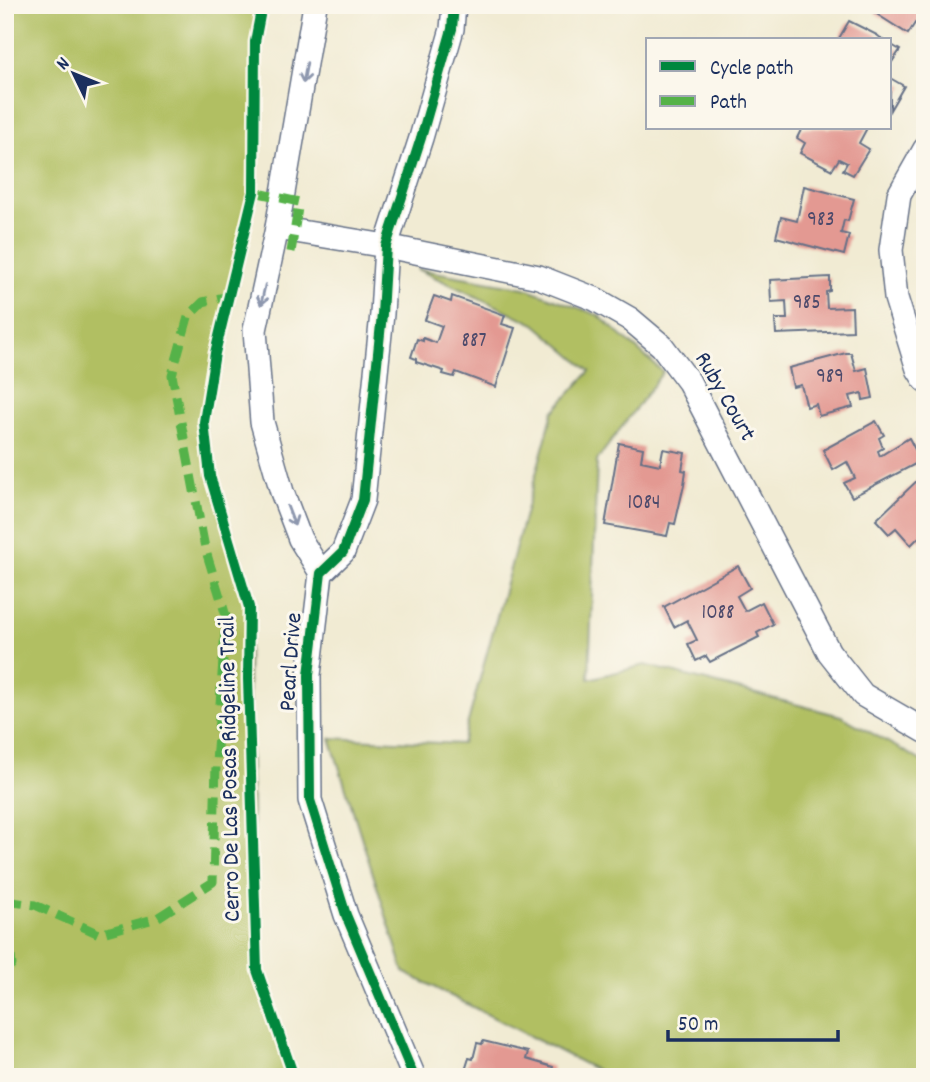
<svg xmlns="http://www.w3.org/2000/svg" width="930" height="1082" font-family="Dekko,sans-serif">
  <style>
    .green { fill: #b1bf62; stroke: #667760; stroke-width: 2 }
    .building { fill: #e39992 }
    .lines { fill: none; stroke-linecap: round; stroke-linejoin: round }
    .minor-casing { stroke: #667187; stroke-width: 26 }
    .minor { stroke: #fff; stroke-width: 23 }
    .quiet { stroke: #55b248; stroke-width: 9; stroke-dasharray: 18 9; stroke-linecap: butt }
    .cycleway-casing { stroke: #fbf7ec; stroke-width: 15 }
    .cycleway { stroke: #00873e; stroke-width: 10 }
    .oneway { stroke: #8d97ae }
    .labels { text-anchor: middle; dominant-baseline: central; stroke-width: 6; stroke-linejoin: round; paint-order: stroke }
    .number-label { font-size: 21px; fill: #4d4a6b }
    .street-label { font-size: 24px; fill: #1b2f5e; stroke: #fbf7ec }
  </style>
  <rect width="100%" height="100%" fill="#fbf7ec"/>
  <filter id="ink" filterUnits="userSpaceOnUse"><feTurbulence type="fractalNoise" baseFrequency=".0143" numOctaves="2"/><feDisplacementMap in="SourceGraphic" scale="14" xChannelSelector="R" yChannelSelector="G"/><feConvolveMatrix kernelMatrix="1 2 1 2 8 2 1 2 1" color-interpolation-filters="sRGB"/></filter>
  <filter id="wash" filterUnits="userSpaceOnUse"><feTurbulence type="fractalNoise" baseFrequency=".00686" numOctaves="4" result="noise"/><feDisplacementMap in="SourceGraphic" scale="28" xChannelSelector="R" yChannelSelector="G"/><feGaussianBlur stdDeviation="1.57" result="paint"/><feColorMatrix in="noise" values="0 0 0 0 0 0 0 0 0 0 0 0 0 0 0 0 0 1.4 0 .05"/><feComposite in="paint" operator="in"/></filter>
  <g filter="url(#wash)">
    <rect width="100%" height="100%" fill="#f1ebd3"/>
    <g class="green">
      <path d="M5 5H262L255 42 254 192 215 353 204 422 210 476 249 607 248 679 257 970 294 1077H5Z"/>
      <path d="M417 269 525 288 598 315 663 372 597 460 589 679 645 665 841 716 925 763V1077H610L404 972 330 738 462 744 553 412 590 371 535 324Z"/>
    </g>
    <g id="blocks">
      <g class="building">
        <path d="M880 5H925V37L919 34 923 28 915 23 908 34 875 13Z"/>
        <path d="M849 21 877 35 883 40H838Z"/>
        <path d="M890 44 900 50 892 62 890 61Z"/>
        <path d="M890 78 904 86 890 110Z"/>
        <path d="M802 128H867L859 143 869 149 853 175 843 170 847 163 839 159 832 170 800 153 805 143 797 138Z"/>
        <path d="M804 186 854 199 848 221 844 220 841 233 849 235 844 255 776 237 781 217 797 221Z"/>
        <path d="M830 277V291L826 292 827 308 852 307 853 331 776 334 775 319H787L786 301 771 302 770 280Z"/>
        <path d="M434 296 451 302 452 296 505 315 502 324 515 328 496 387 456 372 454 377 443 374 444 371 416 362V359L411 357 417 339 423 341V338L436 343 442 326 425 320Z"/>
        <path d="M846 353H851L856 371 867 368 873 398 863 400 862 393 850 396 853 407 819 416 816 404 807 407 801 385 793 387 789 368Z"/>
        <path d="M876 421 884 435 879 438 883 448 878 451 880 456 909 438 921 461 852 497 844 483 855 478 847 462 833 470 823 450Z"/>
        <path d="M619 443 643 448 641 461 660 465 663 449 685 453 682 470 686 471 684 485 675 524 670 523 667 536 605 525Z"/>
        <path d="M923 475 925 545 918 538 911 545 896 528 889 534 876 520Z"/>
        <path d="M738 566 750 588 737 596 745 611 762 602 773 624 757 633 759 637 710 662 706 656 696 661 688 644 697 640 687 620 674 627 664 607Z"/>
        <path d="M483 1041 528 1052 526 1059 553 1067 550 1077H463L469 1058 473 1059 477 1043 482 1044Z"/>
      </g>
    </g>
  </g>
  <g filter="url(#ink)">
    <use href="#blocks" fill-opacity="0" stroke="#667187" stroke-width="2"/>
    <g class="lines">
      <defs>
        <g id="minor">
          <path d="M315 5 277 228 255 330 262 422 282 492 300 539 321 573"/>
          <path d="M925 149 899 195 891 250 896 298 918 369 925 380"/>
          <path d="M277 228 386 246 539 277 595 299 630 319 662 346 689 382 829 652 863 695 925 731"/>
          <path d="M414 1077 346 915 310 800 309 675 321 573 343 552 363 500 382 314 386 246 421 138 452 29 454 5"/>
        </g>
      </defs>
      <use href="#minor" class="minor-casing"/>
      <use href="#minor" class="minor"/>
      <g class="quiet">
        <path d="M254 192 299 202 291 252"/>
        <path d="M5 901 35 905 99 934 157 918 213 882 216 763 226 616 205 548 172 375 188 317 203 302 229 296"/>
        <path d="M5 953 11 956 12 965 5 975"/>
      </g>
      <defs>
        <g id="cycleway">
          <path d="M262 5 255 42 254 192 215 353 204 422 210 476 249 607 248 679 257 970 294 1077"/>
          <path d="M414 1077 346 915 310 800 309 675 321 573 343 552 363 500 382 314 386 246 421 138 452 29 454 5"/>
        </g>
      </defs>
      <use href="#cycleway" class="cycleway-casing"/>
      <use href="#cycleway" class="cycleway"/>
    </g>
    <defs><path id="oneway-shaft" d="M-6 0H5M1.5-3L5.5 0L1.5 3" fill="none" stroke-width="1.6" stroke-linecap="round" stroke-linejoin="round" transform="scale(1.75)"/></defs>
    <g class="oneway">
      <use href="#oneway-shaft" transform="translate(305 73) rotate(100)"/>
      <use href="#oneway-shaft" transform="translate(263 295) rotate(102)"/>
      <use href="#oneway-shaft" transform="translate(291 516) rotate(69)"/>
    </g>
  </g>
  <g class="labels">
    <g class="number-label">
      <text x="821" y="221">983</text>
      <text x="807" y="304">985</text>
      <text x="474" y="342">887</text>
      <text x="830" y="378">989</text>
      <text x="644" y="504">1084</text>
      <text x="718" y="614">1088</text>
    </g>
    <g class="street-label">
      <text transform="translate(724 397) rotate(60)">Ruby Court</text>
      <text transform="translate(292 662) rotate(-86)">Pearl Drive</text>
      <text transform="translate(231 769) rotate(-91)">Cerro De Las Posas Ridgeline Trail</text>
    </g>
  </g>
  <rect width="930" height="1082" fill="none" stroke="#fbf7ec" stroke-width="28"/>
  <rect x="646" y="38" width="245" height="91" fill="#fbf7ec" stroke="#a1a7b3" stroke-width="2"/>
  <rect x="660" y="61" width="35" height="10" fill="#00873e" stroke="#a1a7b3" stroke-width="2"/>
  <text x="710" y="74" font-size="21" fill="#1b2f5e">Cycle path</text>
  <rect x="660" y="96" width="35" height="10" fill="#55b248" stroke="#a1a7b3" stroke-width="2"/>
  <text x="710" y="108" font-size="21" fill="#1b2f5e">Path</text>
  <g transform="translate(74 74) rotate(313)" stroke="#fbf7ec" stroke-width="5" paint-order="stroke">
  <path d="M0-5L12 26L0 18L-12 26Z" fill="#1b2f5e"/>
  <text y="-10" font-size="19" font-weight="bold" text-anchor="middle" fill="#1b2f5e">N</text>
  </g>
  <path d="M668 1030v10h170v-10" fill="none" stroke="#1b2f5e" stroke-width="3.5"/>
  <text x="678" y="1030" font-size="21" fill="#1b2f5e" stroke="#fbf7ec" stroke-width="5" paint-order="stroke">50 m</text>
</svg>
